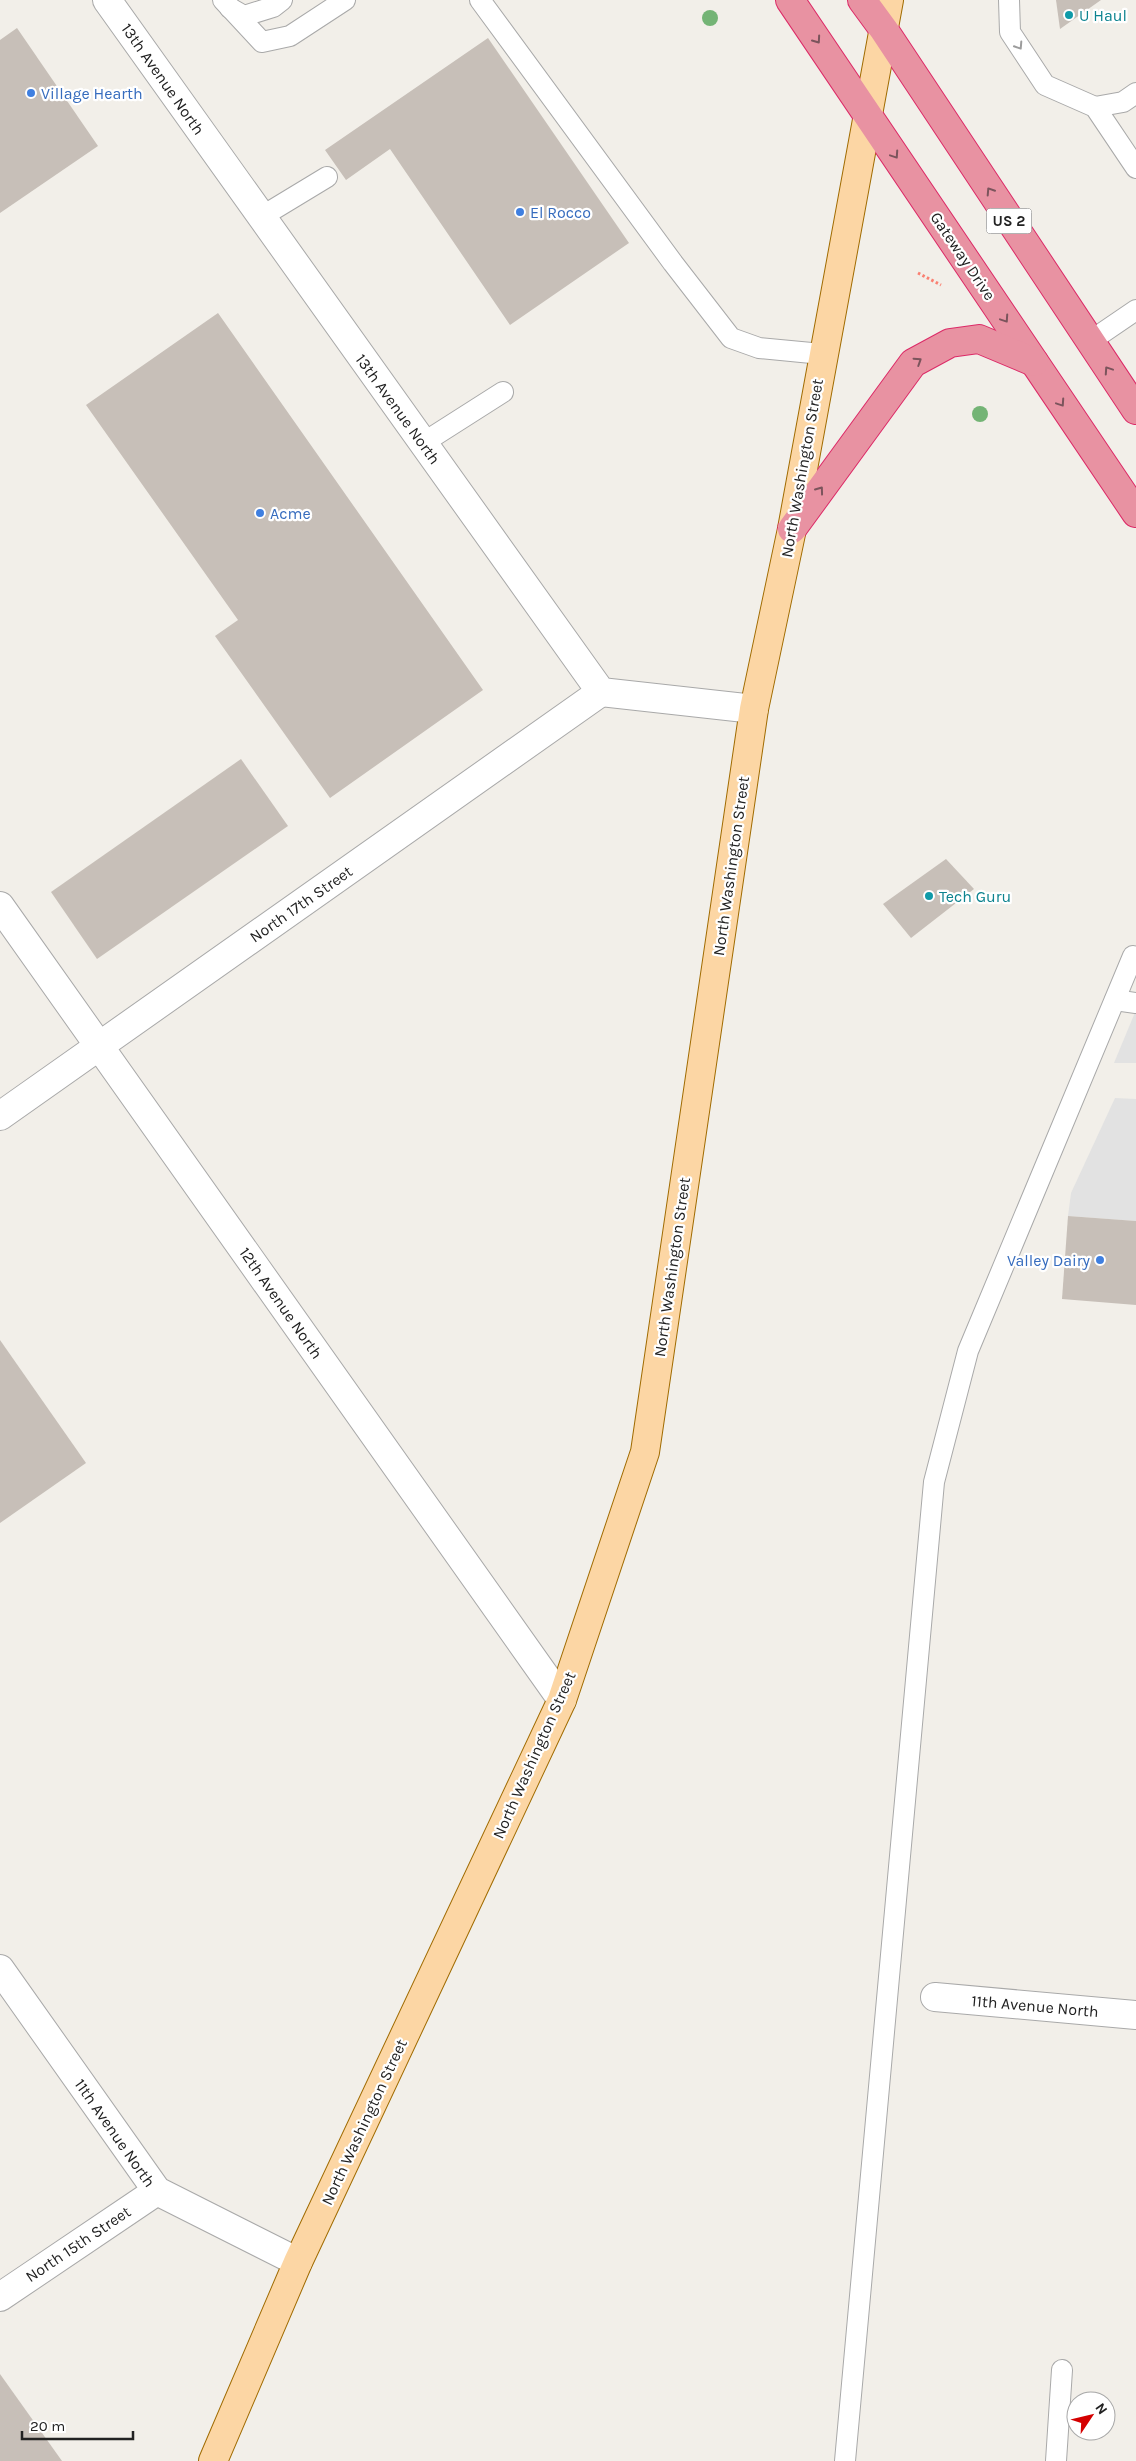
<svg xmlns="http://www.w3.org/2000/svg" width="1136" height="2461" font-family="Karla,sans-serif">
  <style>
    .parking { fill: #e2e2e2 }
    .building { fill: #c7bfb8 }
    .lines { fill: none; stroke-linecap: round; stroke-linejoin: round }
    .lane-casing { stroke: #a9a9a9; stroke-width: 22 }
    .street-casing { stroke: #a9a9a9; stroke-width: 30 }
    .primary-casing { stroke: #a06b00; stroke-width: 30 }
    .highway-casing { stroke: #dc2a67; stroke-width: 30 }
    .path { stroke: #fa8072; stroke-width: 3; stroke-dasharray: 2.5 2.5; stroke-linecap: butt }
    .lane { stroke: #fff; stroke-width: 20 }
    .street { stroke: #fff; stroke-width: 28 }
    .primary { stroke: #fcd6a4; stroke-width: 28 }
    .highway { stroke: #e892a2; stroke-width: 28 }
    .tree { fill: #74b475 }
    .oneway { stroke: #7b545c }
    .oneway2 { stroke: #9c9c9c }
    .culture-dot { fill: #0f9aa8; stroke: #fff; stroke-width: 2 }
    .shop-dot { fill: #3f7fe0; stroke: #fff; stroke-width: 2 }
    .labels { text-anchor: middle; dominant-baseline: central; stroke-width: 4.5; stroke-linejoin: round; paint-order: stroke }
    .shield { fill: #fff; stroke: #646464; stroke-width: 1 }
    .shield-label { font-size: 15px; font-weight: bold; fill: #222 }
    .culture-label { font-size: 16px; fill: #0d838f; stroke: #fff; text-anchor: start }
    .street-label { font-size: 16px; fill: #222; stroke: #fff }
    .shop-label { font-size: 16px; fill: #366cbe; stroke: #fff; text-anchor: start }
  </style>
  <rect width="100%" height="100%" fill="#f2efe9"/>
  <g class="parking">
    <path d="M1136 1010V1063H1114Z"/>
    <path d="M1115 1098 1136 1099V1221L1068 1216 1071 1193Z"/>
  </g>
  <g class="building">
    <path d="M1056 0H1101L1060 29Z"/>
    <path d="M17 28 98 146 0 213V40Z"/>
    <path d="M488 38 629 243 510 325 390 149 346 180 325 150Z"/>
    <path d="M218 313 483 690 330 798 215 636 238 620 86 405Z"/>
    <path d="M241 759 288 826 97 959 51 892Z"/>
    <path d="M946 859 974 889 911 938 883 904Z"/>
    <path d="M1068 1216 1136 1221V1305L1062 1299Z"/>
    <path d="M0 1340 86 1463 0 1523Z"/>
    <path d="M0 2374 62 2461H0Z"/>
  </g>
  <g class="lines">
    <defs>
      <g id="lane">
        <path d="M223 0 262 42 290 36 345 0"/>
        <path d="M480 0 673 263 731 338 759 348 822 354"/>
        <path d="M1009 0 1010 32 1045 85 1095 107 1136 168"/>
        <path d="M230 8 244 16 273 7 282 0"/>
        <path d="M1095 107 1123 102 1136 93"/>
        <path d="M261 217 327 177"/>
        <path d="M1089 342 1136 310"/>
        <path d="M423 443 503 392"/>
        <path d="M1115 1000 1136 1003"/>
        <path d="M845 2461 934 1482 968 1351 1133 956"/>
        <path d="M1056 2461 1062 2370"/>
      </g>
      <g id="street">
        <path d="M107 0 601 692 754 709"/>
        <path d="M0 906 562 1700"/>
        <path d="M0 1116 601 692"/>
        <path d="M0 1969 157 2191 298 2262"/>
        <path d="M935 1997 1136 2015"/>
        <path d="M0 2297 157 2191"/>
      </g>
      <path id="primary" d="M213 2461 298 2262 562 1700 645 1452 754 709 792 529 889 0"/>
      <g id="highway">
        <path d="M790 0 1136 513"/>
        <path d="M862 0 884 30 1136 410"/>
        <path d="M792 529 913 363 950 343 979 339 1034 362"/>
      </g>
    </defs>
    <use href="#lane" class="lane-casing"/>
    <use href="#street" class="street-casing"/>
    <use href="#primary" class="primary-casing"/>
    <use href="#highway" class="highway-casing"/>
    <path class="path" d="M918 273 941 285"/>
    <use href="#lane" class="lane"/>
    <use href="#street" class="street"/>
    <use href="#primary" class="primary"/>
    <use href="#highway" class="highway"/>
  </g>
  <g class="tree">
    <circle cx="710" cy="18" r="8"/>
    <circle cx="980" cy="414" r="8"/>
  </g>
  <defs><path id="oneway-chevron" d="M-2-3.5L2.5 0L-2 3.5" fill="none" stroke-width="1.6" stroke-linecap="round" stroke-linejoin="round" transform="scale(1.25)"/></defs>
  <g class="oneway">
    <use href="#oneway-chevron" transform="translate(817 40) rotate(55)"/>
    <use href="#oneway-chevron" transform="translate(895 155) rotate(56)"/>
    <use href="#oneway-chevron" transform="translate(990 191) rotate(-123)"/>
    <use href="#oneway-chevron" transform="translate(1005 319) rotate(56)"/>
    <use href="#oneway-chevron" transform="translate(918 361) rotate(-33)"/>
    <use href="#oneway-chevron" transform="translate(1108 370) rotate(-124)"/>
    <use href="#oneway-chevron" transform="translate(1061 403) rotate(56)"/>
    <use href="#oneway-chevron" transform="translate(820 490) rotate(-54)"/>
  </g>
  <use class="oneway2" href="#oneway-chevron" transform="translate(1019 46) rotate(57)"/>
  <g class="culture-dot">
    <circle cx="1069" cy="15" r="5"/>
    <circle cx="929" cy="896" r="5"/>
  </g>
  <g class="shop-dot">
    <circle cx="31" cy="93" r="5"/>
    <circle cx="520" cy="212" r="5"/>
    <circle cx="260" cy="513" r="5"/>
    <circle cx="1100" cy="1260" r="5"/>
  </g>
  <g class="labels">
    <rect class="shield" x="986.5" y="208.5" width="45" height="25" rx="4"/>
    <g class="shield-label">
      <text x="1009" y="221">US 2</text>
    </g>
    <g class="culture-label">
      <text x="1079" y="15">U Haul</text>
      <text x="939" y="896">Tech Guru</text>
    </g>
    <g class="street-label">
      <text transform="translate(163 79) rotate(55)">13th Avenue North</text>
      <text transform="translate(963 256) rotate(56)">Gateway Drive</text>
      <text transform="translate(398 409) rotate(54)">13th Avenue North</text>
      <text transform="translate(802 468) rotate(-80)">North Washington Street</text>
      <text transform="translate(731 866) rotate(-82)">North Washington Street</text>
      <text transform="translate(301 904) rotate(-35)">North 17th Street</text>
      <text transform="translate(672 1267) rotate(-82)">North Washington Street</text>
      <text transform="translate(281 1303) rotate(55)">12th Avenue North</text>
      <text transform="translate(534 1755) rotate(-66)">North Washington Street</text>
      <text transform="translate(1035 2006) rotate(5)">11th Avenue North</text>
      <text transform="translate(364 2122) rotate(-65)">North Washington Street</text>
      <text transform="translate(115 2133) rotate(55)">11th Avenue North</text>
      <text transform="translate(78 2244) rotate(-34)">North 15th Street</text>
    </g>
    <g class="shop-label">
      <text x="41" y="93">Village Hearth</text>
      <text x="530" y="212">El Rocco</text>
      <text x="270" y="513">Acme</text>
      <text x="1090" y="1260" text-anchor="end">Valley Dairy</text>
    </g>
  </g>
  <g transform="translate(1091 2416) rotate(55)"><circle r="24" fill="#ffffff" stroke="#a7a7a7"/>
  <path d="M0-4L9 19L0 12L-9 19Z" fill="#d40000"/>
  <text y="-8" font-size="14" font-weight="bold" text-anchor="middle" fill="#222222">N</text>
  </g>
  <path d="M22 2431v8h111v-8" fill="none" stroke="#222222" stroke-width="2.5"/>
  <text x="30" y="2431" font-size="15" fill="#222222" stroke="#ffffff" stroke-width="4" paint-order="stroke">20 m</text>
</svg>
